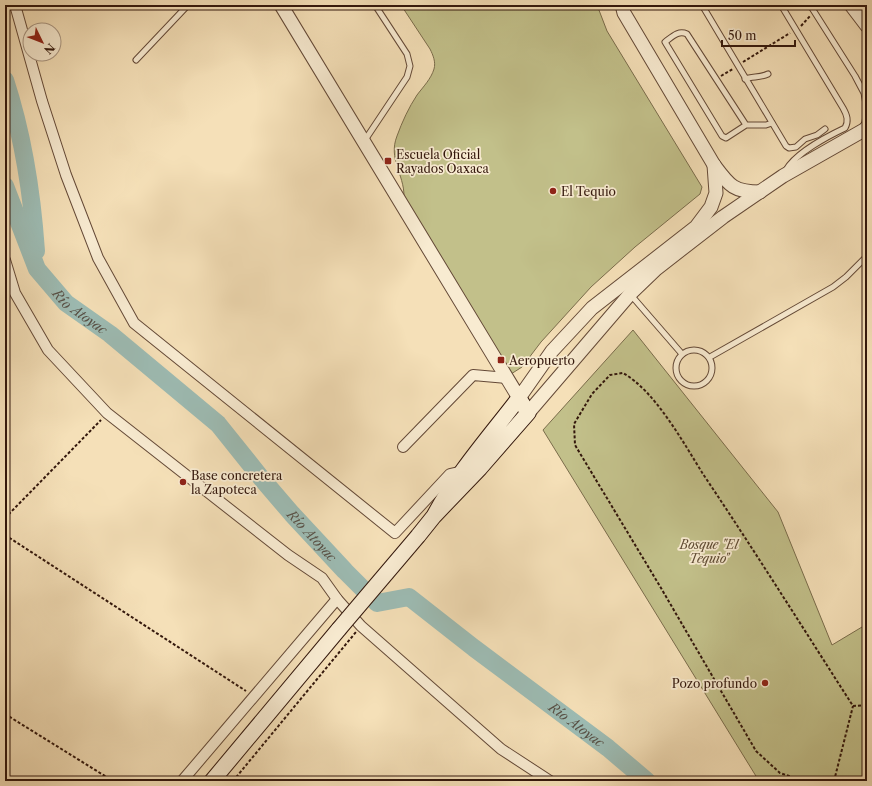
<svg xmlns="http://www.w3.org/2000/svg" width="872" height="786" font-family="'Libre Caslon Text',serif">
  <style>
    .green { fill: #c2c08a; stroke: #7a6c4b }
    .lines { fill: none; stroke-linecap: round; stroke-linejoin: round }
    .river { stroke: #9dbcb4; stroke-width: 18 }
    .service-casing { stroke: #644937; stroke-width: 7 }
    .minor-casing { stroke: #644937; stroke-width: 12 }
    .tertiary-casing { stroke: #644937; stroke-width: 15 }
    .secondary-casing { stroke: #33170c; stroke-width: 17 }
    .path { stroke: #33170c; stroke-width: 2; stroke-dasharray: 3 2; stroke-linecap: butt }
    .service { stroke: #f8ebd1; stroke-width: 5 }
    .minor { stroke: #f8ebd1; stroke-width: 10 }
    .tertiary { stroke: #f8ebd1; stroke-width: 13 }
    .secondary { stroke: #f8ebd1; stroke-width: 15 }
    .secondary-bridge-casing { stroke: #33170c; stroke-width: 17; stroke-linecap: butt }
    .secondary-bridge { stroke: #f8ebd1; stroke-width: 15 }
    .poi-dot { fill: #8f2418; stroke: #f8ebd1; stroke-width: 1.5 }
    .labels { text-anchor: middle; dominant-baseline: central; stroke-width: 3.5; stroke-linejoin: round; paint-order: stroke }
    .poi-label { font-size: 12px; fill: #33170c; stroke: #f8ebd1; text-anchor: start }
    .park-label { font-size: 12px; font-style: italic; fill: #5e4a32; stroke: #f8ebd1 }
    .water-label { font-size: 13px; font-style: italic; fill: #585147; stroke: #f8ebd1 }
  </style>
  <rect width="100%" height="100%" fill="#f5e0b8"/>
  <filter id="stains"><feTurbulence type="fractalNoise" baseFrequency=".005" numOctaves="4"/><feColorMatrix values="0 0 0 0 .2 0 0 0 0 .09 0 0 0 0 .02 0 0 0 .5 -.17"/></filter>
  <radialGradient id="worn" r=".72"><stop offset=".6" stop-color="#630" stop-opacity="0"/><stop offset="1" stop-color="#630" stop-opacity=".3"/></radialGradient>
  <g class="green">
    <path d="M401 5H597L607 31 702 187 700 194 635 247 591 287 541 342 522 367 511 374 404 196C404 174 388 159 397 136 402 122 409 107 417 95 423 87 431 79 434 69 436 62 433 55 430 49Z"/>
    <path d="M633 330 778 512 832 645 867 624V781H759L543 430Z"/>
  </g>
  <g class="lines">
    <g class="river">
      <path d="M5 80C23 135 32 193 36 251"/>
      <path id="s1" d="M5 186 37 269 66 303 110 334 218 424 262 479 292 514 345 571 377 603 409 597 474 648 608 748 647 781"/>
    </g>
    <defs>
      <g id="service">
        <path d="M702 5 786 146 789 148 796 147 805 139 817 135 825 129"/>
        <path d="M781 5 843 108C847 115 849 121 845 128 828 136 796 153 786 170"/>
        <path d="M810 5 855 76 864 93 867 110 864 127"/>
        <path d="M136 60 188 5"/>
        <path d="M745 79C752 76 760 78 768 74"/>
        <path d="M746 125 687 34C678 30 672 37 665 42L722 136 726 138 746 125H766L772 123"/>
        <path d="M365 140 407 77 410 66 407 54 375 5"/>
        <path d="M630 294 682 354"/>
        <circle cx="694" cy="368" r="18"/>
        <path d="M710 357 833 287 846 277 867 256"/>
      </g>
      <g id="minor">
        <path d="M15 5 42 101 66 175 98 258 134 323 395 533 450 474 463 471"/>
        <path d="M5 260 15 293 48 350 107 413 288 555 322 578 337 599 361 626 501 749 550 781"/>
        <path d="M403 447 473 375 507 378"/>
        <path d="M182 781 337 599"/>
      </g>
      <g id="tertiary">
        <path d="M281 5 519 398 552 351 592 308 696 227 711 207 716 193 714 165"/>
        <path d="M622 5 624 13 714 165C729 185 733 192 760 192"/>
        <path d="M851 5 867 26"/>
        <path d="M528 413 630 294 656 269 723 217 783 176 864 130 867 127"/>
      </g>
      <g id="secondary">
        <path d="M418 536 434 516 480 468 528 413 519 398C490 436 457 473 434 516"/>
        <path d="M212 781 339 629"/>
      </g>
    </defs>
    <use href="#service" class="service-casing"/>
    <use href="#minor" class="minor-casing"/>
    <use href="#tertiary" class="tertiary-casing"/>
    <use href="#secondary" class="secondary-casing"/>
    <g class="path">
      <path d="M801 26 810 16"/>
      <path d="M743 62 790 33"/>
      <path d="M721 76 733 69"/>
      <path d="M5 518 101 420"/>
      <path d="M5 535 246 691"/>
      <path d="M5 714 113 781"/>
      <path d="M233 781 356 632"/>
      <path d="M804 781 780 773 756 751 661 588 575 445 574 424 592 394 610 375 623 373C655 391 683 442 703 474 754 550 803 628 853 706L867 705"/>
      <path d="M834 781 853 706"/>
    </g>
    <use href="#service" class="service"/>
    <use href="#minor" class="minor"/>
    <use href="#tertiary" class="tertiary"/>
    <use href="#secondary" class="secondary"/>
    <defs>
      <path id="secondary-bridge" d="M339 629 418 536"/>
    </defs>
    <use href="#secondary-bridge" class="secondary-bridge-casing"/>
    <use href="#secondary-bridge" class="secondary-bridge"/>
  </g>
  <g class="poi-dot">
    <rect x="384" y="157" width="8" height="8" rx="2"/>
    <circle cx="553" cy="191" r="4"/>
    <rect x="497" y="356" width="8" height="8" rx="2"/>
    <circle cx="183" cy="482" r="4"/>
    <circle cx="765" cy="683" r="4"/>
  </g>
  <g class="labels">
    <g class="poi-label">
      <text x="396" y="154">Escuela Oficial<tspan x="396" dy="14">Rayados Oaxaca</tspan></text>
      <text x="561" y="191">El Tequio</text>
      <text x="509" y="360">Aeropuerto</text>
      <text x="191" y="475">Base concretera<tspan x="191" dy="14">la Zapoteca</tspan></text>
      <text x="757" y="683" text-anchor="end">Pozo profundo</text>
    </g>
    <g class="park-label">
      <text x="709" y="544">Bosque "El<tspan x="709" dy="14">Tequio"</tspan></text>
    </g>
    <g class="water-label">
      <text stroke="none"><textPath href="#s1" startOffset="150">Río Atoyac</textPath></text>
      <text stroke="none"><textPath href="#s1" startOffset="474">Río Atoyac</textPath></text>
      <text stroke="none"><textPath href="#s1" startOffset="811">Río Atoyac</textPath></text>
    </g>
  </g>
  <rect width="872" height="786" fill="none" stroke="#f5e0b8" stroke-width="20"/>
  <rect x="6" y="6" width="860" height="774" fill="none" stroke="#33170c" stroke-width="2"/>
  <rect x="10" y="10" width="852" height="766" fill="none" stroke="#33170c"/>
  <g transform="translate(42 42) rotate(133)"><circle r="19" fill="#f8ebd1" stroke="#a99682"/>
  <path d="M0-3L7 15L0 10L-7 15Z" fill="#8f2418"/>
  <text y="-6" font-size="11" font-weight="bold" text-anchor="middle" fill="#33170c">N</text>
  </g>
  <path d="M722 40v6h73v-6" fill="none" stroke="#33170c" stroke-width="2"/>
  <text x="728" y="40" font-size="12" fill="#33170c" stroke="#f8ebd1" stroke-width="3" paint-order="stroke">50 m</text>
  <rect width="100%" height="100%" filter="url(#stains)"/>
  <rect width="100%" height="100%" fill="url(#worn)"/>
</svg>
